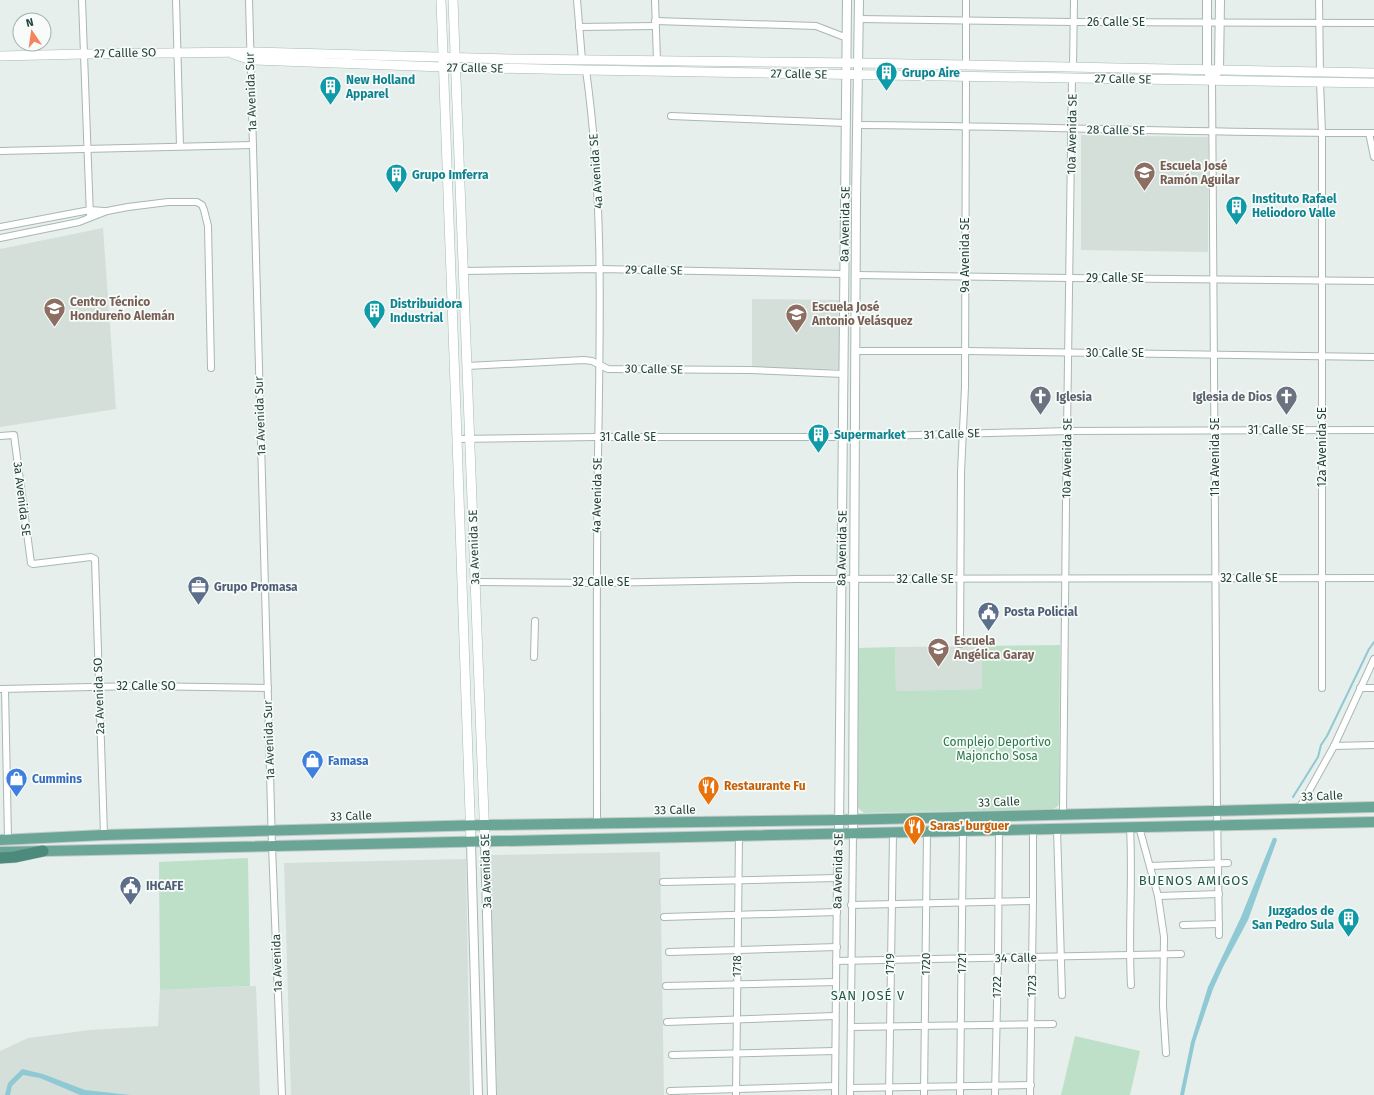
<svg xmlns="http://www.w3.org/2000/svg" width="1374" height="1095" font-family="'Fira Sans',sans-serif">
  <style>
    .built { fill: #d4dfda }
    .green { fill: #bfe0c8 }
    .water { fill: #8ec9d4 }
    .lines { fill: none; stroke-linecap: round; stroke-linejoin: round }
    .stream { stroke: #8ec9d4; stroke-width: 2 }
    .minor-casing { stroke: #a8b8b2; stroke-width: 8 }
    .tertiary-casing { stroke: #a8b8b2; stroke-width: 10 }
    .secondary-casing { stroke: #a4bbb3; stroke-width: 10 }
    .primary-casing { stroke: #c2cac8; stroke-width: 12 }
    .trunk-casing { stroke: #c2cac8; stroke-width: 12 }
    .minor { stroke: #fff; stroke-width: 6 }
    .tertiary { stroke: #fff; stroke-width: 8 }
    .secondary { stroke: #fff; stroke-width: 9 }
    .primary { stroke: #6aa596; stroke-width: 10 }
    .trunk { stroke: #4c8a7c; stroke-width: 11 }
    .labels { text-anchor: middle; dominant-baseline: central; stroke-width: 3.5; stroke-linejoin: round; paint-order: stroke }
    .street-label { font-size: 12px; fill: #24423a; stroke: #f7fbf9 }
    .culture-label { font-size: 12px; font-weight: bold; fill: #0d838f; stroke: #f7fbf9; text-anchor: start }
    .education-label { font-size: 12px; font-weight: bold; fill: #785e54; stroke: #f7fbf9; text-anchor: start }
    .worship-label { font-size: 12px; font-weight: bold; fill: #5b616d; stroke: #f7fbf9; text-anchor: start }
    .service-label { font-size: 12px; font-weight: bold; fill: #4e5e75; stroke: #f7fbf9; text-anchor: start }
    .park-label { font-size: 12px; fill: #2d7a4b; stroke: #f7fbf9 }
    .shop-label { font-size: 12px; font-weight: bold; fill: #366cbe; stroke: #f7fbf9; text-anchor: start }
    .food-label { font-size: 12px; font-weight: bold; fill: #c56008; stroke: #f7fbf9; text-anchor: start }
    .neighbourhood-label { font-size: 13px; letter-spacing: 1px; fill: #1f5548; stroke: #f7fbf9 }
  </style>
  <rect width="100%" height="100%" fill="#e6efeb"/>
  <g class="built">
    <path d="M1081 135 1208 137V252L1081 250Z"/>
    <path d="M103 228 116 409 0 427V249Z"/>
    <path d="M752 299 840 300 839 369 752 368Z"/>
    <path d="M982 646V689L896 691 895 647Z"/>
    <path d="M660 852 664 1095H497L490 855Z"/>
    <path d="M466 859 470 1095H291L284 863Z"/>
    <path d="M256 986 260 1095H0V1051L28 1038 90 1030 158 1026 160 990Z"/>
  </g>
  <g class="green">
    <path d="M1060 645 1059 804 1057 807 1052 809 864 813 857 807V648L895 647 896 691 982 689V646Z"/>
    <path d="M248 858 250 986 160 990 159 862Z"/>
    <path d="M1075 1036 1140 1051 1130 1095H1061Z"/>
  </g>
  <g class="water">
    <path d="M1273 838H1276L1277 840 1248 920 1223 967 1213 989 1195 1042 1184 1095H1180L1191 1042 1208 987 1241 917Z"/>
    <path d="M22 1069 43 1074 85 1090 130 1095H80L40 1078 23 1075 12 1086 10 1095H5L8 1083Z"/>
  </g>
  <g class="lines">
    <path class="stream" d="M1293 797 1318 757 1321 745 1327 736 1369 649 1374 642"/>
    <defs>
      <g id="minor">
        <path d="M82 0 90 217"/>
        <path d="M176 0 180 146"/>
        <path d="M249 0 272 846 282 1095"/>
        <path d="M577 0 582 60"/>
        <path d="M655 0 657 61"/>
        <path d="M1319 0 1320 72"/>
        <path d="M859 19 1073 22 1374 23"/>
        <path d="M655 21 816 26 847 38"/>
        <path d="M579 27 655 26"/>
        <path d="M966 65V0"/>
        <path d="M1073 67 1074 0"/>
        <path d="M586 70C604 198 600 327 598 456 596 579 597 702 597 824"/>
        <path d="M1212 80 1217 811 1219 935"/>
        <path d="M1320 82 1322 133V688"/>
        <path d="M671 116 846 123"/>
        <path d="M857 125C1029 126 1202 133 1374 133"/>
        <path d="M1369 133 1374 157"/>
        <path d="M0 151 253 145"/>
        <path d="M0 227 90 210 104 211"/>
        <path d="M0 238 79 222 107 211 128 207 168 202H197L202 205 204 210 208 226 211 368"/>
        <path d="M463 271 599 269 844 274"/>
        <path d="M856 275 1070 278 1374 281"/>
        <path d="M856 351H965L1374 357"/>
        <path d="M467 366 584 360 592 361 608 369 750 370 843 374"/>
        <path d="M0 436 14 435 31 563 33 564 91 557 95 559 104 835"/>
        <path d="M457 439 598 437H843L1068 431 1374 430"/>
        <path d="M475 582 597 583 796 579 1374 578"/>
        <path d="M960 644 961 472 965 387 966 76"/>
        <path d="M534 657 535 621"/>
        <path d="M1360 688H1374"/>
        <path d="M0 689 138 686 268 688"/>
        <path d="M5 689 8 839"/>
        <path d="M1334 746 1374 745"/>
        <path d="M1299 809 1334 746 1374 659"/>
        <path d="M1063 814 1066 503 1072 78"/>
        <path d="M1139 827 1158 896 1164 937 1163 1006 1166 1053"/>
        <path d="M1130 828C1133 880 1128 932 1131 985"/>
        <path d="M1057 829 1062 995"/>
        <path d="M1150 866 1228 863"/>
        <path d="M663 882 837 878"/>
        <path d="M1158 896 1219 894"/>
        <path d="M851 905 1033 901"/>
        <path d="M664 917 837 912"/>
        <path d="M1183 925 1219 924"/>
        <path d="M669 952 837 947"/>
        <path d="M836 961 1181 954"/>
        <path d="M666 986 836 982"/>
        <path d="M667 1022 835 1016"/>
        <path d="M851 1027 1053 1024"/>
        <path d="M672 1055 835 1051"/>
        <path d="M851 1088 1031 1085"/>
        <path d="M670 1091 835 1086"/>
        <path d="M736 1095 739 836"/>
        <path d="M835 1095 837 878 839 834"/>
        <path d="M850 1095 853 834"/>
        <path d="M889 1095 893 833"/>
        <path d="M924 1095 927 832"/>
        <path d="M960 1095 963 831"/>
        <path d="M995 1095 998 958 999 831"/>
        <path d="M1030 1095 1033 901V830"/>
      </g>
      <g id="tertiary">
        <path d="M1207 0V70L1212 80 1219 70 1220 0"/>
        <path d="M839 834 847 0"/>
        <path d="M853 834 856 200 859 0"/>
        <path d="M471 842 478 1095"/>
        <path d="M485 842 492 1095"/>
      </g>
      <g id="secondary">
        <path d="M441 0 457 439 471 842"/>
        <path d="M453 0 485 842"/>
        <path d="M233 54 251 60 443 67 586 70 1374 83"/>
        <path d="M0 56 84 54 250 52 511 59 857 63 1374 73"/>
      </g>
      <g id="primary">
        <path d="M0 840 104 835 485 825 839 820 1374 807"/>
        <path d="M0 852 1374 822"/>
      </g>
      <path id="trunk" d="M0 858 15 857 43 851"/>
    </defs>
    <use href="#minor" class="minor-casing"/>
    <use href="#tertiary" class="tertiary-casing"/>
    <use href="#secondary" class="secondary-casing"/>
    <use href="#primary" class="primary-casing"/>
    <use href="#trunk" class="trunk-casing"/>
    <use href="#minor" class="minor"/>
    <use href="#tertiary" class="tertiary"/>
    <use href="#secondary" class="secondary"/>
    <use href="#primary" class="primary"/>
    <use href="#trunk" class="trunk"/>
  </g>
  <defs>
    <symbol id="building-pin" viewBox="-11 -11 22 30"><path d="M0 17L-7.5 6A9.5 9.5 0 1 1 7.5 6Z" fill="#0f9aa8" stroke="#f7fbf9"/><path d="M-4-6H4V6H1V3H-1V6H-4ZM-2.5-4.3h1.7v1.8h-1.7ZM.8-4.3h1.7v1.8H.8ZM-2.5-1h1.7V.8h-1.7ZM.8-1h1.7V.8H.8Z" fill="#fff"/></symbol>
    <symbol id="school-pin" viewBox="-11 -11 22 30"><path d="M0 17L-7.5 6A9.5 9.5 0 1 1 7.5 6Z" fill="#8d6e63" stroke="#f7fbf9"/><path d="M0-5L7-2L0 1L-7-2ZM-4 1L0 2.5L4 1V4Q0 6-4 4Z" fill="#fff"/></symbol>
    <symbol id="church-pin" viewBox="-11 -11 22 30"><path d="M0 17L-7.5 6A9.5 9.5 0 1 1 7.5 6Z" fill="#6b7280" stroke="#f7fbf9"/><path d="M-1.2-6h2.4v3.5h3.3v2.4h-3.3V6h-2.4V-.1h-3.3v-2.4h3.3Z" fill="#fff"/></symbol>
    <symbol id="office-pin" viewBox="-11 -11 22 30"><path d="M0 17L-7.5 6A9.5 9.5 0 1 1 7.5 6Z" fill="#5c6f8a" stroke="#f7fbf9"/><path d="M-6-3h4V-5.5h4V-3h4V5H-6ZM-1-4.5V-3h2v-1.5ZM-6 0V1H6V0Z" fill="#fff"/></symbol>
    <symbol id="civic-pin" viewBox="-11 -11 22 30"><path d="M0 17L-7.5 6A9.5 9.5 0 1 1 7.5 6Z" fill="#5c6f8a" stroke="#f7fbf9"/><path d="M-.6-6.5H3V-4.5H.6V-3L4-1V1h2V6H-6V1h2V-1L-.6-3ZM-1.2 2.5V6h2.4V2.5Z" fill="#fff"/></symbol>
    <symbol id="shop-pin" viewBox="-11 -11 22 30"><path d="M0 17L-7.5 6A9.5 9.5 0 1 1 7.5 6Z" fill="#3f7fe0" stroke="#f7fbf9"/><path d="M-5-2.5h2.3a2.7 3.5 0 0 1 5.4 0H5L5.5 6h-11ZM-1.5-2.5h3a1.5 2.3 0 0 0-3 0Z" fill="#fff"/></symbol>
    <symbol id="restaurant-pin" viewBox="-11 -11 22 30"><path d="M0 17L-7.5 6A9.5 9.5 0 1 1 7.5 6Z" fill="#e8710a" stroke="#f7fbf9"/><path d="M-5-6h1v4h1v-4h1v4h1v-4h1v5L-1.5 .5V6h-2V.5L-5-1ZM5-6V6H3V1.5H1.5Q1.5-4 5-6Z" fill="#fff"/></symbol>
  </defs>
  <g fill-rule="evenodd">
    <use href="#building-pin" x="874" y="60" width="25" height="34"/>
    <use href="#building-pin" x="318" y="74" width="25" height="34"/>
    <use href="#school-pin" x="1132" y="160" width="25" height="34"/>
    <use href="#building-pin" x="384" y="162" width="25" height="34"/>
    <use href="#building-pin" x="1224" y="194" width="25" height="34"/>
    <use href="#school-pin" x="42" y="296" width="25" height="34"/>
    <use href="#building-pin" x="362" y="298" width="25" height="34"/>
    <use href="#school-pin" x="784" y="302" width="25" height="34"/>
    <use href="#church-pin" x="1028" y="384" width="25" height="34"/>
    <use href="#church-pin" x="1274" y="384" width="25" height="34"/>
    <use href="#building-pin" x="806" y="422" width="25" height="34"/>
    <use href="#office-pin" x="186" y="574" width="25" height="34"/>
    <use href="#civic-pin" x="976" y="600" width="25" height="34"/>
    <use href="#school-pin" x="926" y="636" width="25" height="34"/>
    <use href="#shop-pin" x="300" y="748" width="25" height="34"/>
    <use href="#shop-pin" x="4" y="766" width="25" height="34"/>
    <use href="#restaurant-pin" x="696" y="774" width="25" height="34"/>
    <use href="#restaurant-pin" x="902" y="814" width="25" height="34"/>
    <use href="#civic-pin" x="118" y="874" width="25" height="34"/>
    <use href="#building-pin" x="1336" y="906" width="25" height="34"/>
  </g>
  <g class="labels">
    <g class="street-label">
      <text x="1116" y="22">26 Calle SE</text>
      <text transform="translate(125 53) rotate(-1)">27 Callle SO</text>
      <text transform="translate(475 68) rotate(1)">27 Calle SE</text>
      <text transform="translate(799 74) rotate(1)">27 Calle SE</text>
      <text transform="translate(1123 79) rotate(1)">27 Calle SE</text>
      <text transform="translate(251 92) rotate(-92)">1a Avenida Sur</text>
      <text transform="translate(1116 130) rotate(1)">28 Calle SE</text>
      <text transform="translate(1072 134) rotate(-89)">10a Avenida SE</text>
      <text transform="translate(596 171) rotate(-94)">4a Avenida SE</text>
      <text transform="translate(845 224) rotate(-89)">8a Avenida SE</text>
      <text transform="translate(965 255) rotate(-90)">9a Avenida SE</text>
      <text transform="translate(654 270) rotate(1)">29 Calle SE</text>
      <text x="1115" y="278">29 Calle SE</text>
      <text x="1115" y="353">30 Calle SE</text>
      <text transform="translate(654 369) rotate(1)">30 Calle SE</text>
      <text transform="translate(260 416) rotate(-92)">1a Avenida Sur</text>
      <text x="1276" y="430">31 Calle SE</text>
      <text transform="translate(952 434) rotate(-2)">31 Calle SE</text>
      <text x="628" y="437">31 Calle SE</text>
      <text transform="translate(1322 447) rotate(-90)">12a Avenida SE</text>
      <text transform="translate(1215 457) rotate(-90)">11a Avenida SE</text>
      <text transform="translate(1067 458) rotate(-89)">10a Avenida SE</text>
      <text transform="translate(597 495) rotate(-89)">4a Avenida SE</text>
      <text transform="translate(22 499) rotate(83)">3a Avenida SE</text>
      <text transform="translate(474 547) rotate(-92)">3a Avenida SE</text>
      <text transform="translate(842 548) rotate(-89)">8a Avenida SE</text>
      <text x="1249" y="578">32 Calle SE</text>
      <text x="925" y="579">32 Calle SE</text>
      <text x="601" y="582">32 Calle SE</text>
      <text x="146" y="686">32 Calle SO</text>
      <text transform="translate(99 696) rotate(-92)">2a Avenida SO</text>
      <text transform="translate(269 740) rotate(-92)">1a Avenida Sur</text>
      <text transform="translate(1322 796) rotate(-2)">33 Calle</text>
      <text transform="translate(999 802) rotate(-2)">33 Calle</text>
      <text transform="translate(675 810) rotate(-1)">33 Calle</text>
      <text transform="translate(351 816) rotate(-2)">33 Calle</text>
      <text transform="translate(486 871) rotate(-92)">3a Avenida SE</text>
      <text transform="translate(838 871) rotate(-89)">8a Avenida SE</text>
      <text transform="translate(1016 958) rotate(-1)">34 Calle</text>
      <text transform="translate(277 963) rotate(-92)">1a Avenida</text>
      <text transform="translate(962 963) rotate(-89)">1721</text>
      <text transform="translate(890 964) rotate(-89)">1719</text>
      <text transform="translate(926 964) rotate(-89)">1720</text>
      <text transform="translate(737 966) rotate(-89)">1718</text>
      <text transform="translate(1032 986) rotate(-89)">1723</text>
      <text transform="translate(997 987) rotate(-89)">1722</text>
    </g>
    <g class="culture-label">
      <text x="902" y="73">Grupo Aire</text>
      <text x="346" y="80">New Holland<tspan x="346" dy="14">Apparel</tspan></text>
      <text x="412" y="175">Grupo Imferra</text>
      <text x="1252" y="199">Instituto Rafael<tspan x="1252" dy="14">Heliodoro Valle</tspan></text>
      <text x="390" y="304">Distribuidora<tspan x="390" dy="14">Industrial</tspan></text>
      <text x="834" y="435">Supermarket</text>
      <text x="1334" y="911" text-anchor="end">Juzgados de<tspan x="1334" dy="14">San Pedro Sula</tspan></text>
    </g>
    <g class="education-label">
      <text x="1160" y="166">Escuela José<tspan x="1160" dy="14">Ramón Aguilar</tspan></text>
      <text x="70" y="302">Centro Técnico<tspan x="70" dy="14">Hondureño Alemán</tspan></text>
      <text x="812" y="307">Escuela José<tspan x="812" dy="14">Antonio Velásquez</tspan></text>
      <text x="954" y="641">Escuela<tspan x="954" dy="14">Angélica Garay</tspan></text>
    </g>
    <g class="worship-label">
      <text x="1056" y="397">Iglesia</text>
      <text x="1272" y="397" text-anchor="end">Iglesia de Dios</text>
    </g>
    <g class="service-label">
      <text x="214" y="587">Grupo Promasa</text>
      <text x="1004" y="612">Posta Policial</text>
      <text x="146" y="886">IHCAFE</text>
    </g>
    <g class="park-label">
      <text x="997" y="742">Complejo Deportivo<tspan x="997" dy="14">Majoncho Sosa</tspan></text>
    </g>
    <g class="shop-label">
      <text x="328" y="761">Famasa</text>
      <text x="32" y="779">Cummins</text>
    </g>
    <g class="food-label">
      <text x="724" y="786">Restaurante Fu</text>
      <text x="930" y="826">Saras' burguer</text>
    </g>
    <g class="neighbourhood-label">
      <text x="1194" y="880">BUENOS AMIGOS</text>
      <text x="868" y="995">SAN JOSÉ V</text>
    </g>
  </g>
  <g transform="translate(32 32) rotate(347)"><circle r="19" fill="#f7fbf9" stroke="#a3b1ad"/>
  <path d="M0-3L7 15L0 10L-7 15Z" fill="#f4845f"/>
  <text y="-6" font-size="11" font-weight="bold" text-anchor="middle" fill="#24423a">N</text>
  </g>
</svg>
